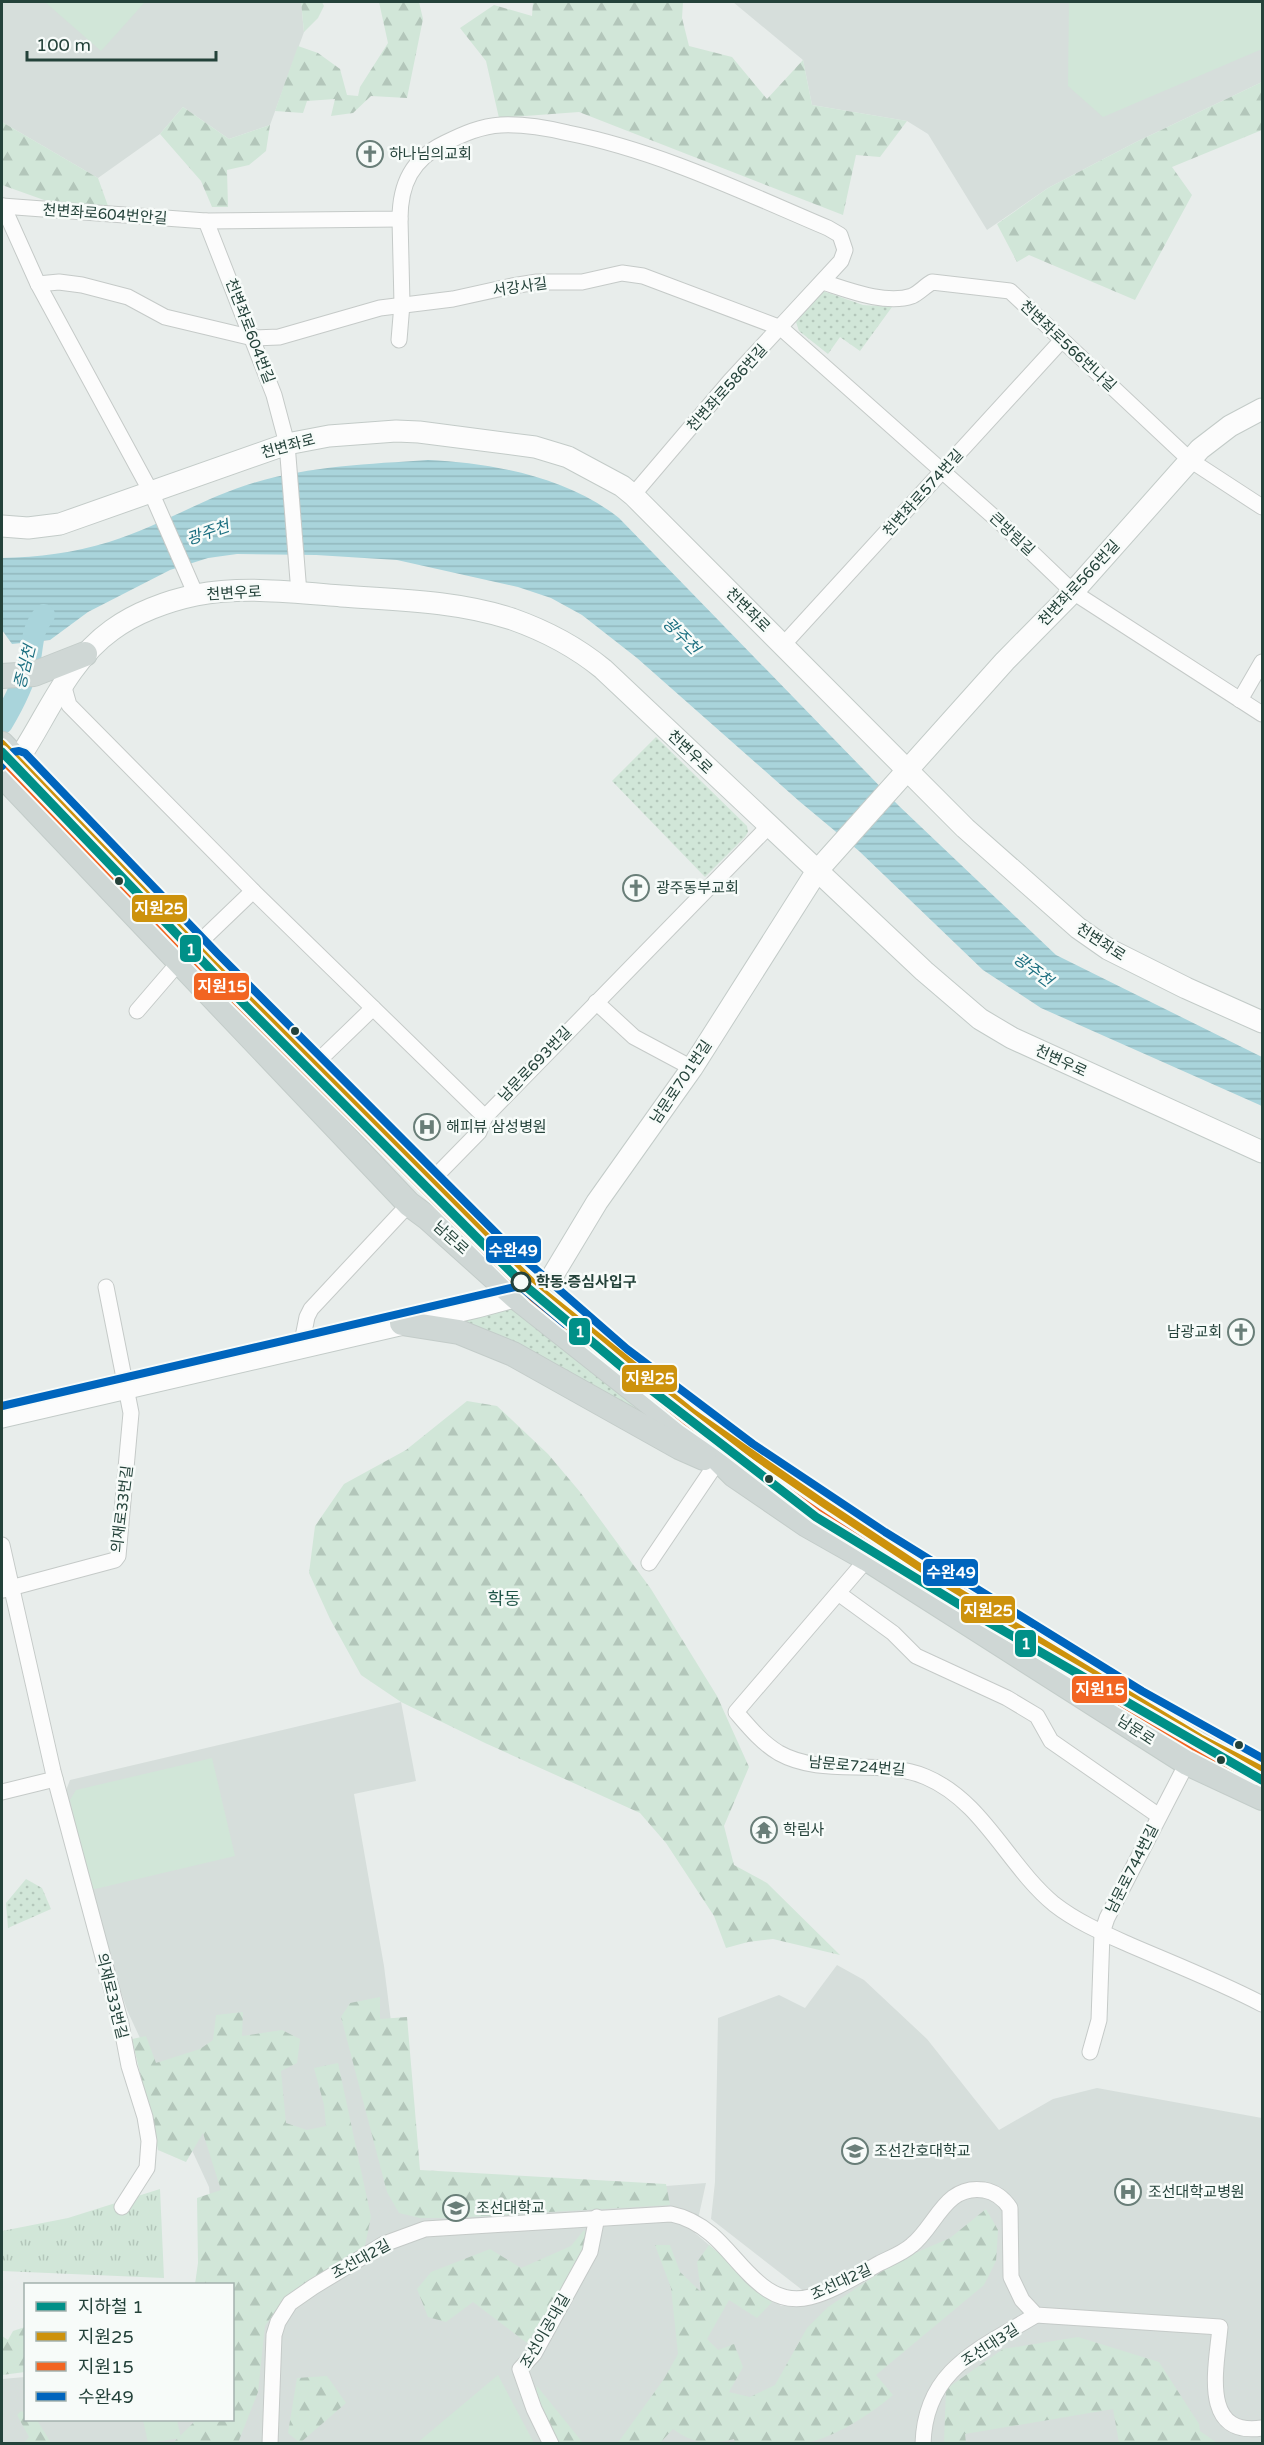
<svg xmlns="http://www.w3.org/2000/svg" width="1264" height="2445" font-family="'Varela Round','Noto Sans KR',sans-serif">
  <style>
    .built { fill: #d6dedb }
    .grass { fill: url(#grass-tufts) }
    .forest { fill: url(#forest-firs) }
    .park { fill: url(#park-dots) }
    .pitch { fill: #d1e6d8 }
    .water { fill: url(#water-rules) }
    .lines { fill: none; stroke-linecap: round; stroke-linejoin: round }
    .river { stroke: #a9d4db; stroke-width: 22 }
    .street-casing { stroke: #c5cac8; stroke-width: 17 }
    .secondary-casing { stroke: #c3cbc8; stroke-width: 23 }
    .primary-casing { stroke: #c3ccc9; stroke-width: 26 }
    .street { stroke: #fcfcfc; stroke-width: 15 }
    .secondary { stroke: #fcfcfc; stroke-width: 21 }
    .primary { stroke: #cfd7d5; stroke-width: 24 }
    .bus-1-casing { stroke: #f7fbf9; stroke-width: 12 }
    .bus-2-casing { stroke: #f7fbf9; stroke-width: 12 }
    .bus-3-casing { stroke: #f7fbf9; stroke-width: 12 }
    .bus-1 { stroke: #cd920c; stroke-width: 8 }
    .bus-2 { stroke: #f26522; stroke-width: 8 }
    .bus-3 { stroke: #0065bd; stroke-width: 8 }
    .metro-1-casing { stroke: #f7fbf9; stroke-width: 14 }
    .metro-1 { stroke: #009088; stroke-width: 9 }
    .bus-dot { fill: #24423a; stroke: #f7fbf9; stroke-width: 2 }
    .stop-dot { fill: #f7fbf9; stroke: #24423a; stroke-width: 3 }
    .labels { text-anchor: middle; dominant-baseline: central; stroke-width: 5; stroke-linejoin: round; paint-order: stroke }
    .poi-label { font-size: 15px; fill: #24423a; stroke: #f7fbf9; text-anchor: start }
    .street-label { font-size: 15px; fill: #24423a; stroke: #f7fbf9 }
    .stop-label { font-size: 15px; font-weight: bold; fill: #24423a; stroke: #f7fbf9; text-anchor: start }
    .water-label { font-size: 16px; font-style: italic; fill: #1c6f80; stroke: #f7fbf9 }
    .quarter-label { font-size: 18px; fill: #1f5548; stroke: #f7fbf9 }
    .line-badge { stroke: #f7fbf9; stroke-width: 2 }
    .badge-label { font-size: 16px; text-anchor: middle; font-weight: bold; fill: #fff }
  </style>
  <defs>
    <pattern id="grass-tufts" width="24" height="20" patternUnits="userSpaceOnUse" patternTransform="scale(1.5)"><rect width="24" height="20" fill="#d1e6d8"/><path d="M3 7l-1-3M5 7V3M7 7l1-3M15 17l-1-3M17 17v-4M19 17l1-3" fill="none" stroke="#b3c6ba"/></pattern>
    <pattern id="forest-firs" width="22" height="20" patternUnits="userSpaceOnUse" patternTransform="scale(1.5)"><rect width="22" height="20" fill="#d1e6d8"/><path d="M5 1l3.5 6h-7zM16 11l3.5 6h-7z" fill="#b3c6ba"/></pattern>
    <pattern id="park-dots" width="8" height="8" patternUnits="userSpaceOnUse" patternTransform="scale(1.5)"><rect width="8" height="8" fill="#d1e6d8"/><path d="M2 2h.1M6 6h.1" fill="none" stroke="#b3c6ba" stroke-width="1.8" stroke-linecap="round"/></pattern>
    <pattern id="water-rules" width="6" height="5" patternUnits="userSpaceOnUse" patternTransform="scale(1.5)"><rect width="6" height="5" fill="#a9d4db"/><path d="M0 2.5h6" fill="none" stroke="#91b7bd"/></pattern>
  </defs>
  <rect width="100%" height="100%" fill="#e8edeb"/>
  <g class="built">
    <path d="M2 2H301L304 32 270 125 229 139 183 107 160 134 98 178 2 122Z"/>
    <path d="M733 2H1262V82L1136 142 1048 188 987 230 928 134 907 121 812 105 803 60Z"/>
    <path d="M401 1702 416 1781 354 1794 384 1966 412 2188 424 2204 706 2183 695 2233 781 2306 819 2303 711 2219 715 2182 718 2018 779 1995 805 2008 837 1965 864 1980 927 2039 999 2130 1053 2099 1097 2088 1262 2118V2443H2V2379L25 2377 26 2420H232V2284L217 2277 209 2187 127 2010 106 1946 65 1793 70 1780Z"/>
  </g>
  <path class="grass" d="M160 2189 164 2278 2 2271V2231L68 2218Z"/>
  <g class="forest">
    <path d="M301 2H322L324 6 318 18 304 32Z"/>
    <path d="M379 2H419L423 19 407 98 371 96 353 113 331 116 335 99 307 101 303 113 275 111 298 46 318 53 340 69 347 95 358 96 360 87 388 43Z"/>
    <path d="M533 2H683L682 18 689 46 732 57 767 99 803 60 812 105 907 121 880 157 856 155 843 215 579 112 499 118 486 61 460 28 494 5 532 16Z"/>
    <path d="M1262 82V130L1172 167 1192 195 1135 300 1029 255 1017 262 997 224 1048 188 1136 142Z"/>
    <path d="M183 107 229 139 270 125 266 151 249 165 227 170 228 207H212L201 181 160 134Z"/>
    <path d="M2 122 98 178 108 206 44 200 2 185Z"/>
    <path d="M467 1401 497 1406 548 1454 580 1492 651 1589 717 1696 749 1767 724 1826 734 1865 767 1883 840 1955 773 1939 748 1942 726 1948 714 1916 666 1843 640 1813 485 1743 401 1702 361 1675 330 1619 309 1573 315 1526 344 1484 406 1450Z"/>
    <path d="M380 1997V2019L407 2017 420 2170 666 2184 670 2205 449 2218H420L399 2213 387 2192 341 2017 350 2003Z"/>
    <path d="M243 2012 242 2036 282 2030 300 2039 297 2063 281 2071 286 2123 307 2130 326 2126 324 2105 314 2068 338 2063 371 2217 364 2250 283 2300 265 2326 258 2392 238 2443H173L196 2420H232V2284H195L198 2263 197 2198 221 2190 203 2133 186 2162 158 2150 132 2039 146 2036 156 2063 200 2049 213 2040 216 2015Z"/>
    <path d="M986 2209 998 2230 996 2261 984 2285 876 2375 893 2395C873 2413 832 2439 805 2443 783 2445 758 2443 735 2443L734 2439C710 2445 693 2444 673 2429L660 2443 617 2444 664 2379 678 2354 671 2288 655 2245H670L680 2272 701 2292 697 2262 709 2245 774 2300 757 2318 729 2300 707 2339 718 2350 734 2344 743 2367 729 2392 750 2397 775 2385 807 2328 828 2307 899 2260 950 2238Z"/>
    <path d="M584 2230 590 2236 579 2263 527 2343 473 2302 446 2322 428 2317 417 2289 431 2272 490 2249 521 2268 571 2246Z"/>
    <path d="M25 2327V2372L2 2375V2336L8 2340 13 2331Z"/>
    <path d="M1078 2337 1159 2362 1199 2424 1200 2431 1217 2443H1119L1113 2409 965 2434 966 2443 944 2444 946 2389 1003 2349Z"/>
    <path d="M327 2376 346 2403 300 2443 288 2433 297 2378Z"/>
    <path d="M537 2386 583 2443H559L536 2394Z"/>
    <path d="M21 2411 25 2413 26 2420H37L51 2443H24L29 2437 17 2415Z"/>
  </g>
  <g class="park">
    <path d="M823 291 863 305 892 307 860 351 840 337 828 354 799 331 796 322Z"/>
    <path d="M656 737 747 826 748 832 745 837 705 877 612 781Z"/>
    <path d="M507 1305 520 1309 637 1409 576 1381 425 1321Z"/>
    <path d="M26 1879 42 1888 51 1909 8 1928 6 1903Z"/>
  </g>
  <g class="pitch">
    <path d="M45 2H145L101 51Z"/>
    <path d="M1069 2H1262V49L1103 117 1068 86Z"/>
    <path d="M212 1758 235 1856 91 1890 70 1800 76 1790Z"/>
    <path d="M498 2375 534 2443H417Z"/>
    <path d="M143 2420H177L181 2438 148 2443Z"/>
  </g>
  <path class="water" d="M428 460C493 463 567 477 619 518L899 806 1056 955 1262 1057V1106L1041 1008 983 970 859 851 799 801 637 658 582 615 551 598 518 587 397 560 316 555 237 554 208 558 170 570 88 612 50 640 12 644 2 630V558C39 557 73 553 109 542 158 527 203 498 253 483 310 466 369 464 428 460Z"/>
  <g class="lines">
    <path class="river" d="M2 723C14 703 24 683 30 659 33 642 32 629 44 615"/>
    <defs>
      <g id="street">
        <path d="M2 206 206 221 400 219C400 184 412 159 445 143 463 134 481 126 501 125 523 124 547 128 568 133 659 151 743 192 828 228L840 235 845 250 841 261 730 381 633 495"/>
        <path d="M3 206 38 284 151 492 196 595"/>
        <path d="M206 221 274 395 287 444 299 593"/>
        <path d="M823 282C848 290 886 305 912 296 919 293 925 286 932 282L1010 291 1190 460 1262 507"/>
        <path d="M38 284 59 282 82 285 128 297 165 317 253 338 279 337 380 308 453 299 512 286 537 282H582L622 273 643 276 781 328 1004 526 1073 592 1262 714"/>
        <path d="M399 340 402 304 400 219"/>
        <path d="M783 645 1062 340"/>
        <path d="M63 684 69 705 253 891"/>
        <path d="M1240 700 1262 662"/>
        <path d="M596 1002 634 1037 692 1068"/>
        <path d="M137 1011 180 961 253 891 485 1117"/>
        <path d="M314 1065 373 1008"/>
        <path d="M430 1182 479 1132 485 1117 768 827"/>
        <path d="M301 1347 307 1317 311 1309 409 1204"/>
        <path d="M2 1545 53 1771 121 2024 129 2066 145 2117 149 2141 147 2168 122 2207"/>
        <path d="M867 1559 736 1712C749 1727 762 1743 779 1753 824 1778 879 1757 926 1777 983 1801 1008 1866 1054 1904 1077 1922 1103 1933 1130 1945 1174 1964 1220 1982 1262 2004"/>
        <path d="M649 1563 716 1464"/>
        <path d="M3 1590 115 1560 118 1556 131 1413 106 1287"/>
        <path d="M838 1593 893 1633 916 1656 1007 1698 1037 1716 1051 1741 1159 1816"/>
        <path d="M2 1792 55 1779"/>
        <path d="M1090 2052 1099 2020 1102 1933 1107 1918 1187 1763"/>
        <path d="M270 2444 274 2335 278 2322 290 2303 313 2287 384 2244 425 2229 671 2214C686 2217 699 2224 711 2234 741 2259 764 2309 810 2297 834 2291 858 2275 880 2263 890 2258 903 2253 912 2245 936 2226 945 2184 984 2190 995 2192 1004 2199 1010 2208L1011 2277 1022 2300 1036 2315 1220 2327C1217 2365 1199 2437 1262 2428"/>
        <path d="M551 2444 534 2409 520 2369 534 2354 590 2252 597 2217"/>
        <path d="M923 2444C925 2369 980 2349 1036 2315"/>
      </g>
      <g id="secondary">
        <path d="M2 526 28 528 60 524 287 444 329 436 396 431 419 432 535 447 568 457 622 486 633 495 965 828 1078 928 1108 949 1186 988 1262 1022"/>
        <path d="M9 773C44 726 63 665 112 630 135 613 167 601 196 595 243 586 293 592 341 596 398 600 457 601 512 619 546 631 575 646 603 669L924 971 980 1019 1012 1038 1262 1152"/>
        <path d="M2 1417 477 1307 540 1290 550 1280 597 1202 692 1068 817 871 1005 661 1073 592 1200 449 1230 426 1262 409"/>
      </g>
      <g id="primary">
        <path d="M2 676 34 674 85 654"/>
        <path d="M2 744 210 961 540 1290 693 1413 823 1503 942 1582 1200 1738 1262 1770"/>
        <path d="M2 775 409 1204 428 1218 516 1297 706 1447 734 1475 807 1525 867 1559 1187 1763 1262 1798"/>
        <path d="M402 1323 459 1332 513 1354 679 1447 704 1458"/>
      </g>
    </defs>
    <use href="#street" class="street-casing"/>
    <use href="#secondary" class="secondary-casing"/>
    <use href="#primary" class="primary-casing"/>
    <use href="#street" class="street"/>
    <use href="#secondary" class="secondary"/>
    <use href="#primary" class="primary"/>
    <defs>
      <path id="bus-1" d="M2 744 210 961 540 1290 693 1413 823 1503 942 1582 1200 1738 1262 1770"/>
      <path id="bus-2" d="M2 759 203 968 533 1298 686 1421 817 1512 937 1591 1195 1747 1257 1779"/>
      <g id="bus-3">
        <path d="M2 766 13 752 19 751 25 753 218 954 508 1245 627 1349 753 1444 885 1532 1142 1691 1262 1758"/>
        <path d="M2 1406 515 1287 522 1288 565 1324"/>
      </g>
    </defs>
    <use href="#bus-1" class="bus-1-casing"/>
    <use href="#bus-2" class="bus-2-casing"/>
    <use href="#bus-3" class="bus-3-casing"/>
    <use href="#bus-1" class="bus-1"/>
    <use href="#bus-2" class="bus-2"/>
    <use href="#bus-3" class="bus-3"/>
    <defs>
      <path id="metro-1" d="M2 752 237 997 523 1284 628 1372 816 1517 978 1616 1262 1780"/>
    </defs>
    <use href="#metro-1" class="metro-1-casing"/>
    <use href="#metro-1" class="metro-1"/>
  </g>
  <defs>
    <symbol id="church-ring" viewBox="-11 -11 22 22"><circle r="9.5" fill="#f7fbf9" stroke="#697e78" stroke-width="1.5"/><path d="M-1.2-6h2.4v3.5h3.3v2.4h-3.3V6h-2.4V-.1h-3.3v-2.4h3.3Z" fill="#697e78"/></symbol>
    <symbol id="hospital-ring" viewBox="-11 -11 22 22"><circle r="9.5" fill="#f7fbf9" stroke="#697e78" stroke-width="1.5"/><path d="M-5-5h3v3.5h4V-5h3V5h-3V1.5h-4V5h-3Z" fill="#697e78"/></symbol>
    <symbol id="temple-ring" viewBox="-11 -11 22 22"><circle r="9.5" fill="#f7fbf9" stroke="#697e78" stroke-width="1.5"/><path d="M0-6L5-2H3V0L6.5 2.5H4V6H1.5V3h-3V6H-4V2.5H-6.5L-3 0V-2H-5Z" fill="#697e78"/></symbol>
    <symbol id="university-ring" viewBox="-11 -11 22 22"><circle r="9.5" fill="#f7fbf9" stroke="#697e78" stroke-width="1.5"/><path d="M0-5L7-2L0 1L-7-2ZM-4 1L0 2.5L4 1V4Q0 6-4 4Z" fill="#697e78"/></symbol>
  </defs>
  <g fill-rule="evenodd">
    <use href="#church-ring" x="355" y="139" width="30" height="30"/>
    <use href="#church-ring" x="621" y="873" width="30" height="30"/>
    <use href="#hospital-ring" x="412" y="1112" width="30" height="30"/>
    <use href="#church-ring" x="1226" y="1317" width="30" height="30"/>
    <use href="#temple-ring" x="749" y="1815" width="30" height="30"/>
    <use href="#university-ring" x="840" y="2136" width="30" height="30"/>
    <use href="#hospital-ring" x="1113" y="2177" width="30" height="30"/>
    <use href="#university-ring" x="441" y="2193" width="30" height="30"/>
  </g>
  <g class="bus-dot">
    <circle cx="119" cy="881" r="5"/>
    <circle cx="295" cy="1031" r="5"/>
    <circle cx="769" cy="1479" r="5"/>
    <circle cx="1239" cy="1745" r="5"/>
    <circle cx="1221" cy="1760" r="5"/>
  </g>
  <circle class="stop-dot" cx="521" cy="1282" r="9"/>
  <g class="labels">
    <g class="poi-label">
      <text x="389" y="154">하나님의교회</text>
      <text x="656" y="888">광주동부교회</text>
      <text x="446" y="1127">해피뷰 삼성병원</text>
      <text x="1222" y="1332" text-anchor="end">남광교회</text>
      <text x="783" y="1830">학림사</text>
      <text x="874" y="2151">조선간호대학교</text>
      <text x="1148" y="2192">조선대학교병원</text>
      <text x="476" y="2208">조선대학교</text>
    </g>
    <g class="street-label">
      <text transform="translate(105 214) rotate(4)">천변좌로604번안길</text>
      <text transform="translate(520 287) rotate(-8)">서강사길</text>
      <text transform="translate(250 331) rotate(69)">천변좌로604번길</text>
      <text transform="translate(1068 346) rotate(43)">천변좌로566번나길</text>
      <text transform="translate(727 388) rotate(-48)">천변좌로586번길</text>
      <text transform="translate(288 446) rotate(-15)">천변좌로</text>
      <text transform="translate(923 493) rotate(-48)">천변좌로574번길</text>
      <text transform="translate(1012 534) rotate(43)">큰방림길</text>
      <text transform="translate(1079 583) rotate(-47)">천변좌로566번길</text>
      <text transform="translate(234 593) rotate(-3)">천변우로</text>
      <text transform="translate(748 610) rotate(45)">천변좌로</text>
      <text transform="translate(690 752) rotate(44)">천변우로</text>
      <text transform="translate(1101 942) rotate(33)">천변좌로</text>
      <text transform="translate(1061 1061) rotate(25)">천변우로</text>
      <text transform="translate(535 1064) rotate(-46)">남문로693번길</text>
      <text transform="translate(681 1082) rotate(-56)">남문로701번길</text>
      <text transform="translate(451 1238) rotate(42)">남문로</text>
      <text transform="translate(122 1509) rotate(-83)">의재로33번길</text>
      <text transform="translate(1136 1730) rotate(33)">남문로</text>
      <text transform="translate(857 1766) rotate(5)">남문로724번길</text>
      <text transform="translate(1132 1869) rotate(-63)">남문로744번길</text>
      <text transform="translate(112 1996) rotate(76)">의재로33번길</text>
      <text transform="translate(361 2259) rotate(-29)">조선대2길</text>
      <text transform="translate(841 2282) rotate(-25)">조선대2길</text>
      <text transform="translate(545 2331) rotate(-60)">조선이공대길</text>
      <text transform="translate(990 2345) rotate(-33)">조선대3길</text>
    </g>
    <g class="stop-label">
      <text x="536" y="1282">학동·증심사입구</text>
    </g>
    <g class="water-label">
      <text transform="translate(208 533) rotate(-19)">광주천</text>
      <text transform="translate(681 636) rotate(45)">광주천</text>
      <text transform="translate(25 667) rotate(-76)">증심천</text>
      <text transform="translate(1033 970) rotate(37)">광주천</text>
    </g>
    <g class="quarter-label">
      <text x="504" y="1599">학동</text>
    </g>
  </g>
  <g class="line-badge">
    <rect x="131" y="894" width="57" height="29" rx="6" fill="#cd920c"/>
    <rect x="179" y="934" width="23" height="29" rx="6" fill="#009088"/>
    <rect x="193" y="972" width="57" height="29" rx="6" fill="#f26522"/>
    <rect x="485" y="1235" width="57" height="29" rx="6" fill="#0065bd"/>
    <rect x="568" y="1317" width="23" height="29" rx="6" fill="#009088"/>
    <rect x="621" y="1364" width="57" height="29" rx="6" fill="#cd920c"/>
    <rect x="922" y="1558" width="57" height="29" rx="6" fill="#0065bd"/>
    <rect x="960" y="1595" width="56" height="29" rx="6" fill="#cd920c"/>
    <rect x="1014" y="1629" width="23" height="29" rx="6" fill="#009088"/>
    <rect x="1071" y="1675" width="57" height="29" rx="6" fill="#f26522"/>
  </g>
  <g class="badge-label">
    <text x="159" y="914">지원25</text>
    <text x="191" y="955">1</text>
    <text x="222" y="992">지원15</text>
    <text x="513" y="1256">수완49</text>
    <text x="580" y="1337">1</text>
    <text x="650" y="1384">지원25</text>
    <text x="951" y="1578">수완49</text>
    <text x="988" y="1616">지원25</text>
    <text x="1026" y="1649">1</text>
    <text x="1100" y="1695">지원15</text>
  </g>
  <rect width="1264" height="2445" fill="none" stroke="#24423a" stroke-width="6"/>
  <rect x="24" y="2283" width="210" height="138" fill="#f7fbf9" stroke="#a3b1ad" stroke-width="1.5"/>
  <rect x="36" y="2302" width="30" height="9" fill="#009088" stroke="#a3b1ad" stroke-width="1.5"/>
  <text x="78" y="2313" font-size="18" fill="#24423a">지하철 1</text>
  <rect x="36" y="2332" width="30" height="9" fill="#cd920c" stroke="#a3b1ad" stroke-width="1.5"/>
  <text x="78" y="2343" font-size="18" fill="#24423a">지원25</text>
  <rect x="36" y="2362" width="30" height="9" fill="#f26522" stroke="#a3b1ad" stroke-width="1.5"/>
  <text x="78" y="2373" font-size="18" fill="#24423a">지원15</text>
  <rect x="36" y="2392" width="30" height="9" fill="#0065bd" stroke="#a3b1ad" stroke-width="1.5"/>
  <text x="78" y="2403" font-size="18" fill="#24423a">수완49</text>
  <path d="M27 51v9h189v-9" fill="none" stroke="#24423a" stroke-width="3"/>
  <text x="36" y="51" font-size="18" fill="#24423a" stroke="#f7fbf9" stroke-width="4.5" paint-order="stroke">100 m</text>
</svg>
